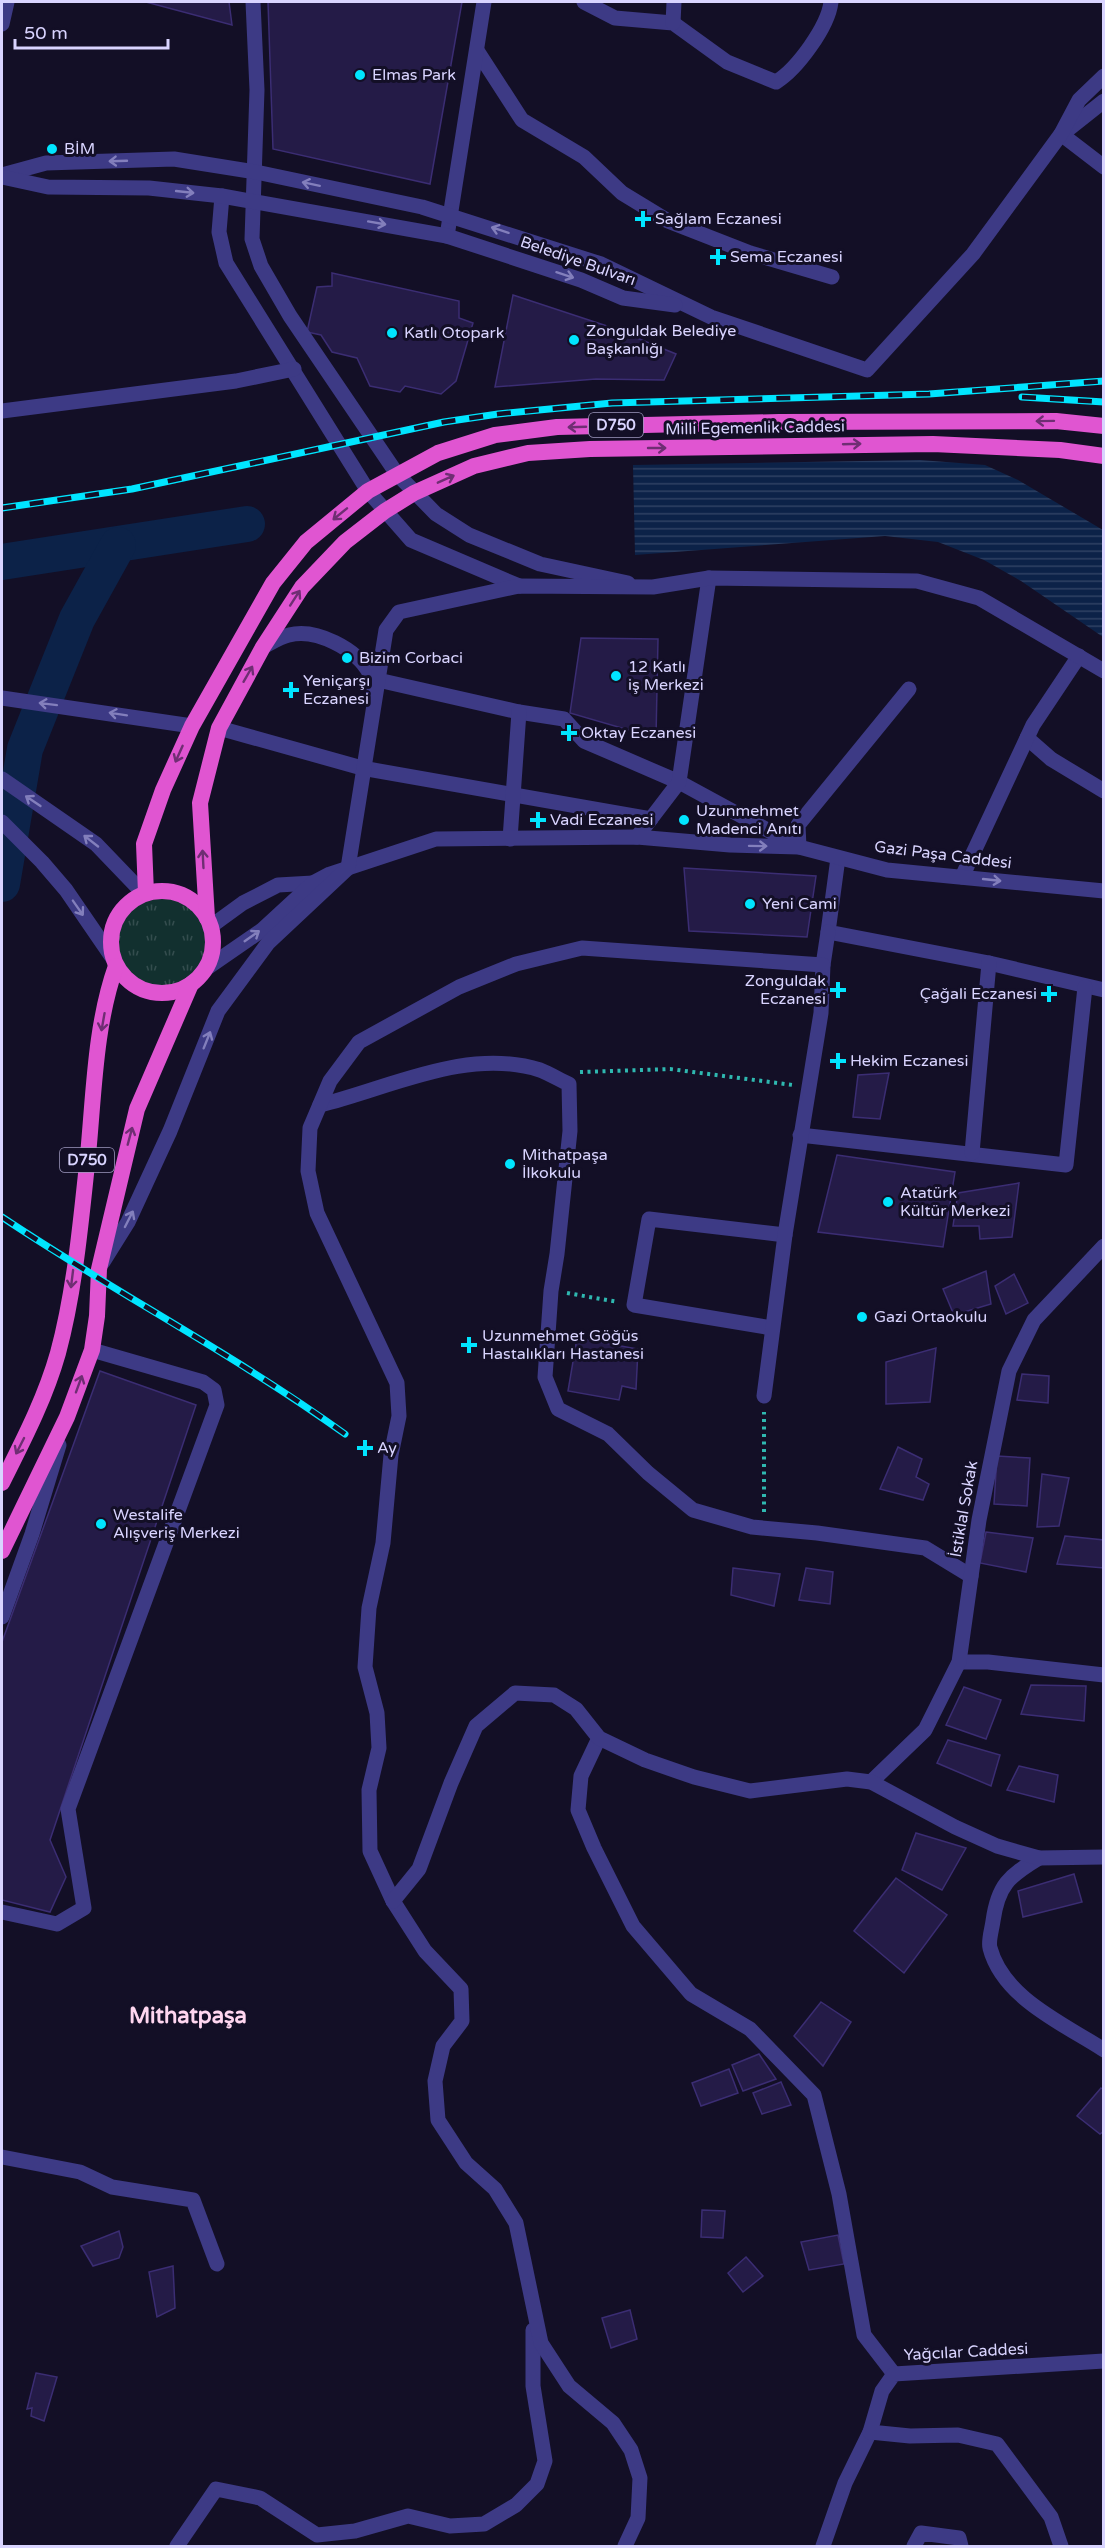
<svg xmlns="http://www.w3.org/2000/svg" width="1105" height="2548" font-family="'Varela Round',sans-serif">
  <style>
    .grass { fill: url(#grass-tufts) }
    .water { fill: url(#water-rules) }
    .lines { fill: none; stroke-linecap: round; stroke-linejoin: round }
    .river { stroke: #0c2248; stroke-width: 36 }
    .building { fill: #241b47; stroke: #3b2d73; stroke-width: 1.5 }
    .path { stroke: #2fb8b0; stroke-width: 4; stroke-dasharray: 3 4.5; stroke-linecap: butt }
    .pedestrian { stroke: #3d3a85; stroke-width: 15 }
    .minor { stroke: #3d3a85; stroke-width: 15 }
    .tertiary { stroke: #3d3a85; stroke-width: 15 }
    .trunk { stroke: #e055d1; stroke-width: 16 }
    .rail-casing { stroke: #00e5ff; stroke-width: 7 }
    .rail { stroke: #130f26; stroke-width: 4.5; stroke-dasharray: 14; stroke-linecap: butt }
    .oneway { stroke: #837fbc }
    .oneway2 { stroke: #6f2e73 }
    .poi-dot { fill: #00e5ff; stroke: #130f26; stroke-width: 2 }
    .labels { text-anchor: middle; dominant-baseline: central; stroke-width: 6; stroke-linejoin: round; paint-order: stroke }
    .shield { fill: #130f26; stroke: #9e99be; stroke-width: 1.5 }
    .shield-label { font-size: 15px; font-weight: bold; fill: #d9d4ff }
    .poi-label { font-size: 16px; fill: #d9d4ff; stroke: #130f26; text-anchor: start }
    .street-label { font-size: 16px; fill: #d9d4ff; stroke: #130f26 }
    .district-label { font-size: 22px; font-weight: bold; fill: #ffd6f0; stroke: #130f26 }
  </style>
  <defs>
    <pattern id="grass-tufts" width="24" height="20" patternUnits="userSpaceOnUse" patternTransform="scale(1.5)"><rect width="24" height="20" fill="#12302f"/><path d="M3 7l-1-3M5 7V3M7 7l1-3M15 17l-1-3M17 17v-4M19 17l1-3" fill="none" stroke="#344d4e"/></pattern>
    <pattern id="water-rules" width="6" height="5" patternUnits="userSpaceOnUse" patternTransform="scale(1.5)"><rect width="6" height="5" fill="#0c2248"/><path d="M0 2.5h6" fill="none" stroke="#2f4163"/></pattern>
  </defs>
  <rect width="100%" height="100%" fill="#130f26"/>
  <circle class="grass" cx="162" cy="943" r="47"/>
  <path class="water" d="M920 460 985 465 1018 480 1103 530V637L1021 581 984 560 938 542 885 536 635 555 633 465Z"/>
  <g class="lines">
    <g class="river">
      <path d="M2 562 247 524"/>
      <path d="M2 884 25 749 77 619 118 545"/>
    </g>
  </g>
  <g class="building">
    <path d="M146 2H229L232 25Z"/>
    <path d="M268 2H462L430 184 273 149Z"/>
    <path d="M332 273 459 301V318L473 323 456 381 441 394 405 386 400 392 370 386 357 358 332 352 321 335 307 332 317 287 332 286Z"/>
    <path d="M513 295 610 327 676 354 664 380 596 379 495 387Z"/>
    <path d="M581 638 658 639 656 738 570 713Z"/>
    <path d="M684 868 816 876 807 937 689 931Z"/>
    <path d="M889 1073 880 1119 853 1117 858 1075Z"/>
    <path d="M837 1155 955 1172 943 1247 818 1232Z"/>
    <path d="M1019 1183 1012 1237 980 1239 979 1226H953L958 1193Z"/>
    <path d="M986 1271 991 1304 954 1315 943 1289Z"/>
    <path d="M1014 1274 1028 1303 1006 1314 995 1286Z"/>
    <path d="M577 1338 638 1349 636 1389 622 1386 619 1400 568 1391Z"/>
    <path d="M936 1348 930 1402 886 1404V1362Z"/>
    <path d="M100 1371 196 1405 50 1840 66 1877 50 1912 2 1900V1642Z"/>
    <path d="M1022 1374 1049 1376 1048 1403 1017 1400Z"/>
    <path d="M898 1447 922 1459 916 1477 929 1484 923 1500 880 1489Z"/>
    <path d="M997 1456 1030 1458 1027 1506 994 1504Z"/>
    <path d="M1042 1474 1069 1478 1059 1526 1037 1527Z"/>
    <path d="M986 1532 1033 1538 1026 1572 980 1563Z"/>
    <path d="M1065 1536 1104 1540V1568L1057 1564Z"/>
    <path d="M733 1568 780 1574 774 1606 731 1595Z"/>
    <path d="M806 1568 833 1572 830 1604 799 1600Z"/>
    <path d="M1031 1685 1086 1686 1084 1721 1021 1714Z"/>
    <path d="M964 1687 1001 1700 986 1739 946 1725Z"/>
    <path d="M948 1740 1000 1755 991 1786 937 1763Z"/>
    <path d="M1019 1766 1058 1775 1054 1802 1007 1790Z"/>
    <path d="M916 1833 966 1848 942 1890 902 1870Z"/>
    <path d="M1074 1874 1082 1902 1023 1917 1018 1891Z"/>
    <path d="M896 1878 947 1915 904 1973 854 1931Z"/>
    <path d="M821 2002 851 2022 823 2066 794 2036Z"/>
    <path d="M759 2054 776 2079 743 2091 732 2065Z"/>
    <path d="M729 2069 738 2093 701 2106 692 2083Z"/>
    <path d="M781 2082 791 2105 762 2114 753 2093Z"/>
    <path d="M1101 2088 1104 2090V2131L1100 2134 1077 2116Z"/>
    <path d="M702 2210 725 2211 723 2238 701 2237Z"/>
    <path d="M119 2231 123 2247 119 2258 93 2266 81 2246Z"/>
    <path d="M838 2235 844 2264 809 2270 801 2242Z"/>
    <path d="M746 2257 763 2276 743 2292 728 2273Z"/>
    <path d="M173 2266 175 2308 157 2317 149 2272Z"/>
    <path d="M630 2310 637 2339 611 2348 602 2318Z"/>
    <path d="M36 2373 57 2377 44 2421 31 2416 32 2408 27 2409Z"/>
  </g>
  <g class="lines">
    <g class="path">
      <path d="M580 1072 670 1069 793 1085"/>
      <path d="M567 1293 618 1302"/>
      <path d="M764 1512V1412"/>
    </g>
    <g class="pedestrian">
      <path d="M378 680 519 712 564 719 584 741 679 782"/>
      <path d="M219 728 362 768 651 819"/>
      <path d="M1027 738 1051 759 1104 791"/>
      <path d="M510 839 519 712"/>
      <path d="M962 877 1033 725 1079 656"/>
    </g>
    <g class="minor">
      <path d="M253 2 257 90 252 239 261 266 290 316 397 474 436 514 469 535 540 564 628 583"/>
      <path d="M584 2 615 18 673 23 727 62 776 82C797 69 828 27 831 2"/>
      <path d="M673 23 674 2"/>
      <path d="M2 24 7 2"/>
      <path d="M478 52 522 120 584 157 622 193 668 221 750 253 832 277"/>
      <path d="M222 196 219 232 226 263 368 491 411 540 519 586"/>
      <path d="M447 236 484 2"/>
      <path d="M2 411 236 381 294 369"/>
      <path d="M263 647C271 643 280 637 289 635 316 628 357 649 370 674 373 680 373 690 374 697"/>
      <path d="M2 779 96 844 144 894"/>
      <path d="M2 822 42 862 66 890 114 960"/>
      <path d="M799 847 798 825 909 689"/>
      <path d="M838 858 828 932 989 963 1104 990"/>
      <path d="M320 1105C390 1088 467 1047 540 1070 550 1074 560 1080 569 1084L570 1131 557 1254 551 1291 545 1377 558 1409 608 1434 648 1473 693 1510 752 1527 817 1533 925 1548 971 1576"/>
      <path d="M800 1135 1066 1165 1085 987"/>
      <path d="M972 1153 989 963"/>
      <path d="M772 1328 634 1305 649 1219 785 1235"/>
      <path d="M764 1396 785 1235 821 1013 823 965 828 932"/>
      <path d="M2 1617 32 1534 59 1445"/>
      <path d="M959 1662H988L1104 1675"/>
      <path d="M599 1738 581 1776 578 1810 594 1848 633 1926 691 1994 750 2029 814 2095 839 2194 864 2335 894 2374"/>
      <path d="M871 1782 925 1730 959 1662 979 1520 1009 1371 1034 1320 1104 1246"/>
      <path d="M1039 1858C1009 1876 998 1885 993 1921 992 1929 988 1941 990 1948 1003 1998 1064 2024 1104 2050"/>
      <path d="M2 1912 57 1924 84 1908 68 1809 217 1405 214 1390 203 1382 92 1350"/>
      <path d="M2 2157 80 2172 112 2187 193 2200 217 2264"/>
      <path d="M177 2546 216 2489 260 2498 317 2535 355 2531 408 2516 450 2526 484 2524 516 2505 537 2484 545 2461 533 2386V2330"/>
      <path d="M625 2546 638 2518 640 2478 631 2450 613 2423 569 2386 541 2343 516 2223 495 2189 466 2163 438 2120 435 2081 443 2046 462 2021 461 1989 425 1951 393 1901 370 1851 369 1790 379 1748 377 1713 365 1667 369 1608 383 1543 391 1455 399 1416 397 1383 317 1213 308 1171 310 1128 330 1081 359 1042 459 987 516 964 582 948 823 965"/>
      <path d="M823 2546 845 2483 870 2432"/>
      <path d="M914 2546 921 2533 959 2538 961 2546"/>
    </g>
    <g class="tertiary">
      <path d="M1066 131 1104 101"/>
      <path d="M1061 134 1104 167"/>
      <path d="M2 175 46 163 174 159 256 172 422 207 601 264 711 317 867 370 973 254 1061 134 1079 100 1104 76"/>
      <path d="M2 177 48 187 149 188 222 196 447 236 581 280 623 298 675 305"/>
      <path d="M2 698 192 726"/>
      <path d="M679 782 795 845"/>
      <path d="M637 837 679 782 709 578"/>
      <path d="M210 927 243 903 278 885 313 883"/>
      <path d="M204 970 262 930 313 883 330 874 436 839 637 837 730 845 799 847 887 870 1104 891"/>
      <path d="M103 1262 128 1222 170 1131 218 1011 268 943 348 868 386 630 399 612 519 586 653 587 709 578 917 581 979 598 1104 671"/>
      <path d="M393 1901 419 1869 451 1783 476 1726 515 1693 554 1695 576 1709 599 1738 645 1760 694 1777 750 1791 847 1779 871 1782 955 1827 997 1846 1039 1858 1104 1857"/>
      <path d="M1061 2546 1051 2517 997 2444 958 2435 910 2436 870 2432 882 2391 894 2374 1104 2361"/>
    </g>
    <g class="trunk">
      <circle cx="162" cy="942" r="51"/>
      <path d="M146 893 144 844 163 790 192 726 273 583 306 542 368 491 438 453 495 435 557 427 779 422 1056 421 1104 426"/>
      <path d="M207 918 200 803 219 728 263 647 302 587 345 542 385 511 414 493 474 466 528 453 590 449 933 444 1060 450 1104 456"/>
      <path d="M2 1483C23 1441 45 1399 58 1353 75 1290 81 1220 88 1155 94 1093 95 1025 116 966"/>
      <path d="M2 1551 67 1417 92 1350 97 1316 99 1269 137 1109 191 984"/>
    </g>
    <defs>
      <g id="rail">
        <path d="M1022 397 1104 402"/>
        <path d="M2 508 132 489 444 422 498 414 612 403 929 394 1104 381"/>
        <path d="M2 1217C114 1292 235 1355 345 1434"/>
      </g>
    </defs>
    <use href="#rail" class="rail-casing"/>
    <use href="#rail" class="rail"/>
  </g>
  <defs><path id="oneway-shaft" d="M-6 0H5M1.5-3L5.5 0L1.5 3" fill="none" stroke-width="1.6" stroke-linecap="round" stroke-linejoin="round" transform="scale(1.5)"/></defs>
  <g class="oneway">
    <use href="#oneway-shaft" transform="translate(118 161) rotate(178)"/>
    <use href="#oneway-shaft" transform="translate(311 184) rotate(-168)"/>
    <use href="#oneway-shaft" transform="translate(185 192) rotate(6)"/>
    <use href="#oneway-shaft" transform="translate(377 223) rotate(10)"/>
    <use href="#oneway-shaft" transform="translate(500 230) rotate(-162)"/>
    <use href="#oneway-shaft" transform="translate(565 275) rotate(18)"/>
    <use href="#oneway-shaft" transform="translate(48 704) rotate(-173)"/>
    <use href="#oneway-shaft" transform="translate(118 714) rotate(-171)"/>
    <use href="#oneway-shaft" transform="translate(33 801) rotate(-146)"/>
    <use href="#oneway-shaft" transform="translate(91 841) rotate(-142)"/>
    <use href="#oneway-shaft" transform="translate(758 846) rotate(1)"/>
    <use href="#oneway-shaft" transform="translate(992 880) rotate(6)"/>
    <use href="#oneway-shaft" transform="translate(78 908) rotate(55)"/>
    <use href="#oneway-shaft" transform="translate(252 936) rotate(-35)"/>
    <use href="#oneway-shaft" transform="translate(207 1040) rotate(-68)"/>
    <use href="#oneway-shaft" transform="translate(129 1219) rotate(-63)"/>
  </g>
  <g class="oneway2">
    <use href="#oneway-shaft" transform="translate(1045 421) rotate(179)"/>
    <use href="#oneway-shaft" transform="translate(577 427) rotate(178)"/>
    <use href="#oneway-shaft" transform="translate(852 444) rotate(-2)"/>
    <use href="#oneway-shaft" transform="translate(657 448)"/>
    <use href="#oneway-shaft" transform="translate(446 479) rotate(-24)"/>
    <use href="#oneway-shaft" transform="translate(340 514) rotate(141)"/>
    <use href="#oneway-shaft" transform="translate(295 598) rotate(-57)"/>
    <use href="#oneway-shaft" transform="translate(248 674) rotate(-60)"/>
    <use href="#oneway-shaft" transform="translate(179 754) rotate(114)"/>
    <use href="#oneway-shaft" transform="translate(203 859) rotate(-93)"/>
    <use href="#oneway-shaft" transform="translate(103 1022) rotate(100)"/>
    <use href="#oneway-shaft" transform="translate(130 1136) rotate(-75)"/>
    <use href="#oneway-shaft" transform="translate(72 1279) rotate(97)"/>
    <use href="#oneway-shaft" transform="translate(79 1384) rotate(-70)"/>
    <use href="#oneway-shaft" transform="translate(20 1446) rotate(117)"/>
  </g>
  <g class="poi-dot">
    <circle cx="360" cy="75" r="6"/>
    <circle cx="52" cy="149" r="6"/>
    <path d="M640 210h6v6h6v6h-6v6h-6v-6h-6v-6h6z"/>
    <path d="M715 248h6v6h6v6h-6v6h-6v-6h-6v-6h6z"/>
    <circle cx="392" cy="333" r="6"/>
    <circle cx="574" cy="340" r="6"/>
    <circle cx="347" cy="658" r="6"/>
    <circle cx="616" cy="676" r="6"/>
    <path d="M288 681h6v6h6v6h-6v6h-6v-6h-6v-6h6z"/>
    <path d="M566 724h6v6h6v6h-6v6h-6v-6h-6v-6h6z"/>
    <path d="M535 811h6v6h6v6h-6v6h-6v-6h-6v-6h6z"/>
    <circle cx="684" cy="820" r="6"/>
    <circle cx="750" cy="904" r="6"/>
    <path d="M835 981h6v6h6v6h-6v6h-6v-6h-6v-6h6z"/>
    <path d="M1046 985h6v6h6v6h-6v6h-6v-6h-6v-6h6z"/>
    <path d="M835 1052h6v6h6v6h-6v6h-6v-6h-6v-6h6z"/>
    <circle cx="510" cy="1164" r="6"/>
    <circle cx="888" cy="1202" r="6"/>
    <circle cx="862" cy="1317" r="6"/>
    <path d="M466 1336h6v6h6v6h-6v6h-6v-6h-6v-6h6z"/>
    <path d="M362 1439h6v6h6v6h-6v6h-6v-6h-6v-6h6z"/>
    <circle cx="101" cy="1524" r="6"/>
  </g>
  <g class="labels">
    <g class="shield">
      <rect x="589" y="413" width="54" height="24" rx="4.5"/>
      <rect x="60" y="1148" width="54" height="24" rx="4.5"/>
    </g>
    <g class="shield-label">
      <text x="616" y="425">D750</text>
      <text x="87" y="1160">D750</text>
    </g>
    <g class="poi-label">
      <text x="372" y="75">Elmas Park</text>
      <text x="64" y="149">BİM</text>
      <text x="655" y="219">Sağlam Eczanesi</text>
      <text x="730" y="257">Sema Eczanesi</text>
      <text x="586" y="331">Zonguldak Belediye<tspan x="586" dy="18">Başkanlığı</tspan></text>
      <text x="404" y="333">Katlı Otopark</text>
      <text x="359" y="658">Bizim Corbaci</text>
      <text x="628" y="667">12 Katlı<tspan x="628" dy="18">iş Merkezi</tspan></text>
      <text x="303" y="681">Yeniçarşı<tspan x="303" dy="18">Eczanesi</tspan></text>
      <text x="581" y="733">Oktay Eczanesi</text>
      <text x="696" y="811">Uzunmehmet<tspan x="696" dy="18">Madenci Anıtı</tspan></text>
      <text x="550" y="820">Vadi Eczanesi</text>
      <text x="762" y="904">Yeni Cami</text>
      <text x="826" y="981" text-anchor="end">Zonguldak<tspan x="826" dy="18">Eczanesi</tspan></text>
      <text x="1037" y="994" text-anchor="end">Çağali Eczanesi</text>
      <text x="850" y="1061">Hekim Eczanesi</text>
      <text x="522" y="1155">Mithatpaşa<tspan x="522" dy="18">İlkokulu</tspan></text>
      <text x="900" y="1193">Atatürk<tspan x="900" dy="18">Kültür Merkezi</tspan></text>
      <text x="874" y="1317">Gazi Ortaokulu</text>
      <text x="482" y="1336">Uzunmehmet Göğüs<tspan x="482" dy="18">Hastalıkları Hastanesi</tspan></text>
      <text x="377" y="1448">Ay</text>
      <text x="113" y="1515">Westalife<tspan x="113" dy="18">Alışveriş Merkezi</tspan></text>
    </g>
    <g class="street-label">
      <text transform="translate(578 261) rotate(19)">Belediye Bulvarı</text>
      <text transform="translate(755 428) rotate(-1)">Milli Egemenlik Caddesi</text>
      <text transform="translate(943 855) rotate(7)">Gazi Paşa Caddesi</text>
      <text transform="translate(964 1509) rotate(-80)">İstiklal Sokak</text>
      <text transform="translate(966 2352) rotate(-3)">Yağcılar Caddesi</text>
    </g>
    <g class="district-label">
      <text x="188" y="2016">Mithatpaşa</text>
    </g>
  </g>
  <rect width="1105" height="2548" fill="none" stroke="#d9d4ff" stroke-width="6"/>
  <path d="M15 39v9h153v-9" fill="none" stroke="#d9d4ff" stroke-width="3"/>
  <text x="24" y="39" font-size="18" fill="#d9d4ff" stroke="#130f26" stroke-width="4.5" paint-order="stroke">50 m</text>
</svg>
